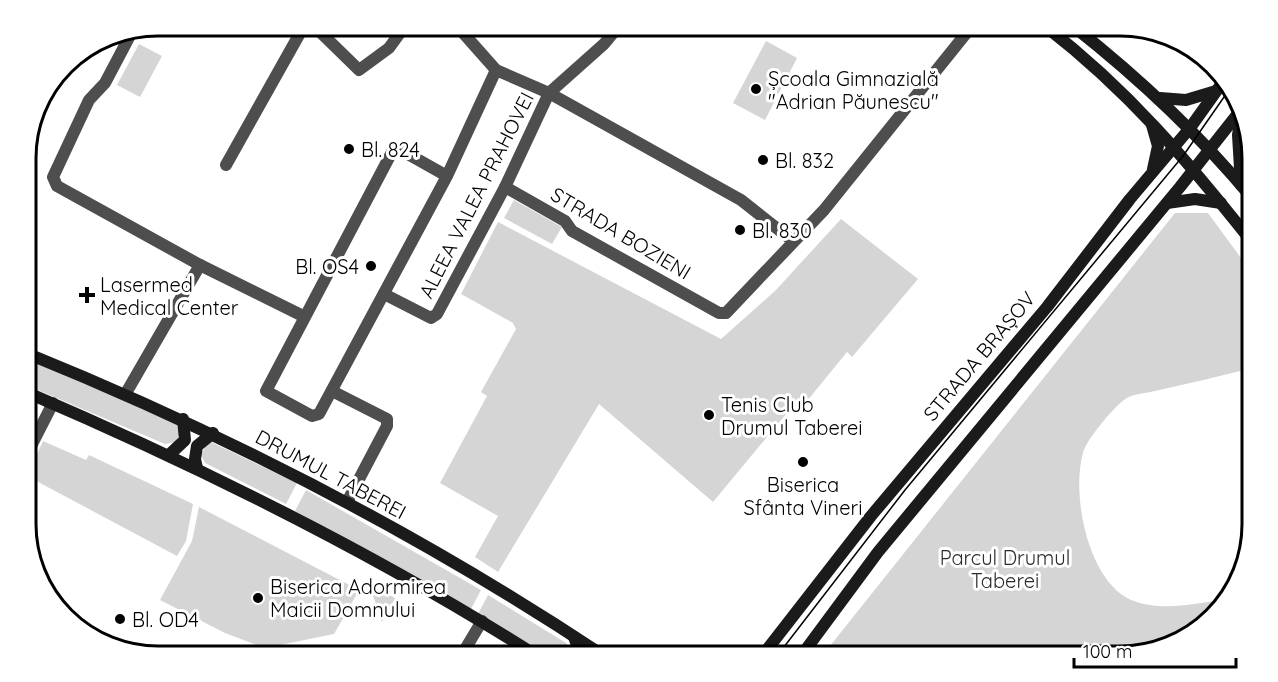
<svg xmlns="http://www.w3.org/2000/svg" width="1278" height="682" font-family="Quicksand,sans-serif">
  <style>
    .green { fill: #d5d5d5 }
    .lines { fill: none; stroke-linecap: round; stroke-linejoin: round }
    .street { stroke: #4e4e4e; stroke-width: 12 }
    .secondary { stroke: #1b1b1b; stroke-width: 12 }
    .tram { stroke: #000; stroke-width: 1.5 }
    .poi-dot { fill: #000; stroke: #fff; stroke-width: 2 }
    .labels { text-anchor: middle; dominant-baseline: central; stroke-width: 6; stroke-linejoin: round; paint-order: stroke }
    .poi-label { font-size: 20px; fill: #000; stroke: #fff; text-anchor: start }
    .street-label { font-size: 20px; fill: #000; stroke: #fff }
    .park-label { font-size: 20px; fill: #2c2c2c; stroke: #fff }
    .rim { fill: none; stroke: #000; stroke-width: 3 }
  </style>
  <rect width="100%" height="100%" fill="#fff"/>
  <g class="green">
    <path d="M766 41 797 58 765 120 733 103Z"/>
    <path d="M139 44 162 56 140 97 117 85Z"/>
    <path d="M514 200 562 227 552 244 504 218Z"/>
    <path d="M1175 213H1208L1252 273V368C1220 376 1187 384 1155 391 1146 393 1131 394 1124 400 1113 408 1086 440 1083 453 1071 495 1088 581 1131 600 1161 612 1194 604 1225 599L1193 634 1128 656H822Z"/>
    <path d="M841 219 918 279 852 357 847 352 807 401 801 396 713 502 599 404 498 572 475 557 498 516 440 483 487 396 481 392 516 329 513 323 461 294 498 222 721 339 775 291Z"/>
    <path d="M26 359 175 422C181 428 180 435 176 442L165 444 26 385Z"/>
    <path d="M43 441 86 460 89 455 193 504 186 541 177 556 27 476Z"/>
    <path d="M211 442 297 483 286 504 205 463 201 455 206 445Z"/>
    <path d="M306 490 481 590 471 609 295 511Z"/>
    <path d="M199 507 359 590 334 634 265 648 225 633 160 600 192 541Z"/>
    <path d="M369 584 395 598 382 622Z"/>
    <path d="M488 595 566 643 571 653 569 656H547L478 614Z"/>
  </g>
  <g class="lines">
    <g class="street">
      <path d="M314 26 359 70 389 48 405 26"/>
      <path d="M457 26 496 70 549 93 741 200 793 241"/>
      <path d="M133 30 105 83 89 100 53 177 57 186 200 265 303 316"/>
      <path d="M226 165 304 26"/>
      <path d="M447 176 399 149 392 152 266 391 312 416 319 414 447 176 496 70"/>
      <path d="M505 187 565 221 572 231 719 313H726L824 210 972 26"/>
      <path d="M384 294 431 318 437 314 505 187 549 93 604 44 619 26"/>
      <path d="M332 391 387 419V426L347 502"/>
      <path d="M126 393 200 265"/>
      <path d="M26 456 53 403"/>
      <path d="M95 640 103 644"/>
      <path d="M461 656 482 621"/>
    </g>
    <g class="secondary">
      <path d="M1045 26C1129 91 1186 159 1252 242"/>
      <path d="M1073 26C1139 78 1198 133 1252 198"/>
      <path d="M1160 98 1186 100 1216 91"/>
      <path d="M1241 113 1238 135 1241 185"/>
      <path d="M1152 125 1158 146 1153 169"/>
      <path d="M1167 203 1195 199 1221 203"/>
      <path d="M26 353C228 435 422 535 604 656"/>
      <path d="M26 392C203 468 375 553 537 656"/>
      <path d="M169 455 185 440 183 419"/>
      <path d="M197 468 195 459 197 446 213 433"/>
      <path d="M574 637 578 648 576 656"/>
      <path d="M762 656 871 516 1047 307 1130 199 1190 128 1225 79"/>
      <path d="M801 656 878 552 1180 187 1240 111"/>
    </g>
    <path class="tram" d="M777 656 905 490 1183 156 1231 87"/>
  </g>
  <g class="poi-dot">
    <circle cx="756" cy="89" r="6"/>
    <circle cx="349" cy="149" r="6"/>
    <circle cx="763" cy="160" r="6"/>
    <circle cx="740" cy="230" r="6"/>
    <circle cx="371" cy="266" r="6"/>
    <path d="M84 286h6v6h6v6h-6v6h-6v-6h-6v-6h6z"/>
    <circle cx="709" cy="415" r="6"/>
    <circle cx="803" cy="462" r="6"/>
    <circle cx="258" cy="598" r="6"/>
    <circle cx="120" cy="619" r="6"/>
  </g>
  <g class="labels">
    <g class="poi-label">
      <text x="768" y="78">Școala Gimnazială<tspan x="768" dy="23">"Adrian Păunescu"</tspan></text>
      <text x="361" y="149">Bl. 824</text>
      <text x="775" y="160">Bl. 832</text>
      <text x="752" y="230">Bl. 830</text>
      <text x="359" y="266" text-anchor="end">Bl. OS4</text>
      <text x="100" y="284">Lasermed<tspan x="100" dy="23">Medical Center</tspan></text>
      <text x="721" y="404">Tenis Club<tspan x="721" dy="23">Drumul Taberei</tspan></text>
      <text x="803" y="484" text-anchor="middle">Biserica<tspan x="803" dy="23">Sfânta Vineri</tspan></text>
      <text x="270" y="586">Biserica Adormirea<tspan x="270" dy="23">Maicii Domnului</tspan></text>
      <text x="132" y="619">Bl. OD4</text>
    </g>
    <g class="street-label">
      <text transform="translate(476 195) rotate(-63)">ALEEA VALEA PRAHOVEI</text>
      <text transform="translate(621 233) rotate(31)">STRADA BOZIENI</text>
      <text transform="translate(979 356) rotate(-50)">STRADA BRAȘOV</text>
      <text transform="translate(331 474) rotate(28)">DRUMUL TABEREI</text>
    </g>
    <g class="park-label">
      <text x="1005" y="557">Parcul Drumul<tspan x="1005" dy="23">Taberei</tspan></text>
    </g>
  </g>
  <path d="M0 0H1278V682H0ZM158 36H1120A122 122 0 0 1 1242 158V524A122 122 0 0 1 1120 646H158A122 122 0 0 1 36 524V158A122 122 0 0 1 158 36Z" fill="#fff" fill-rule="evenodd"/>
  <path class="rim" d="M158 36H1120A122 122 0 0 1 1242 158V524A122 122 0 0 1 1120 646H158A122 122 0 0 1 36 524V158A122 122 0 0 1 158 36Z"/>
  <path d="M1074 658v9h162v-9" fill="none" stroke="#000000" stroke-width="3"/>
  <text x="1083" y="658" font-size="18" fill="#000000" stroke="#ffffff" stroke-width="4.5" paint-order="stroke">100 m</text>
</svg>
